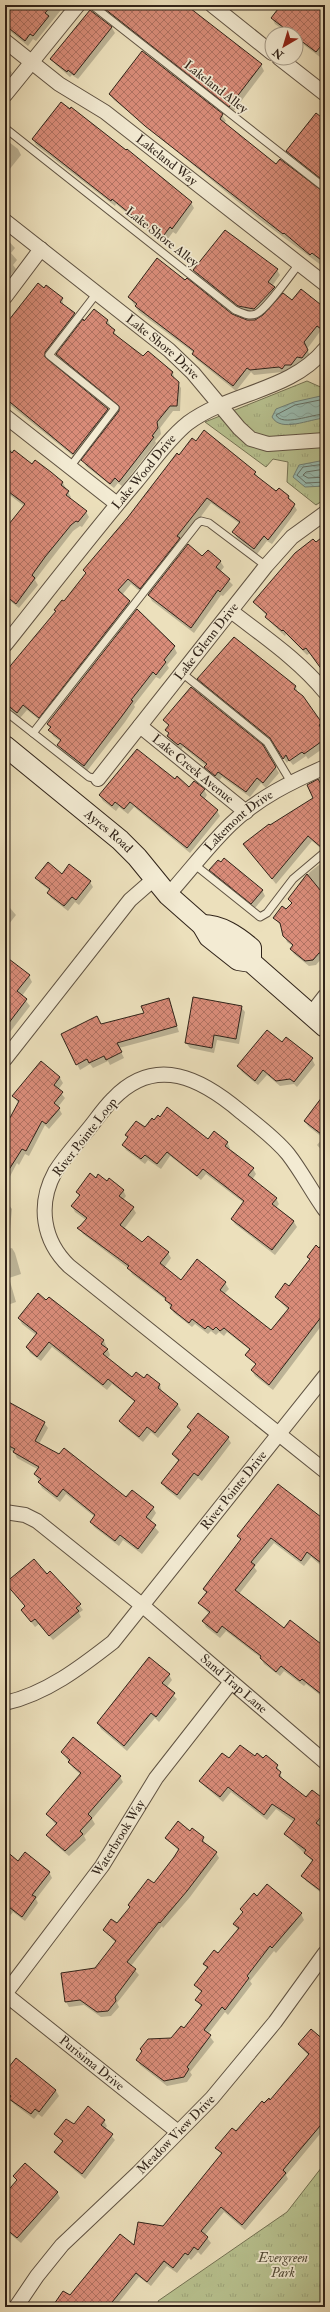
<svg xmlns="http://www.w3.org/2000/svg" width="330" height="2312" font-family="'IM FELL Double Pica',serif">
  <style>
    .park { fill: url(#park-tufts); stroke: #747254 }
    .water { fill: url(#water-waves); stroke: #6f7f75 }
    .shadow { fill: #0003 }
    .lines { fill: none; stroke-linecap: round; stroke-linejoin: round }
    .shore { stroke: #647066; stroke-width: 1 }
    .building { fill: url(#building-cross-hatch); stroke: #302319 }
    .lane-casing { stroke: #5f5242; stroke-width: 9 }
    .street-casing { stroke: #5f5242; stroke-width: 16 }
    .secondary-casing { stroke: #302319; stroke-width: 22 }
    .lane { stroke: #f3ebd3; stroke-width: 7 }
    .street { stroke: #f3ebd3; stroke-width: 14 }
    .secondary { stroke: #f3ebd3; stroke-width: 20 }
    .labels { text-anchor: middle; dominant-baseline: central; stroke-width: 3.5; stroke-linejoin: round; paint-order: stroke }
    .street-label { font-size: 13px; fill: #302319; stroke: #f3ebd3 }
    .park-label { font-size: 13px; font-style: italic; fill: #524b37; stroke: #f3ebd3 }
  </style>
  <defs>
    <pattern id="park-tufts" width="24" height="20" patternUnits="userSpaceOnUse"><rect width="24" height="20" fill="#b8c290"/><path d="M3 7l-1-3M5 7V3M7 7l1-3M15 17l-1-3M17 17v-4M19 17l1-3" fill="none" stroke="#9ea67c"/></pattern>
    <pattern id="water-waves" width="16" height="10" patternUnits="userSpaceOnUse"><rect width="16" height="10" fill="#99bdb2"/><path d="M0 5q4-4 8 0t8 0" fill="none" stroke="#84a298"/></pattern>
    <pattern id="building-cross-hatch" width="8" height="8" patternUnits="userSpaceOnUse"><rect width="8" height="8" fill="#d98c79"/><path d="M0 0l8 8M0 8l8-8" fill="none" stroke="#b07262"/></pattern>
  </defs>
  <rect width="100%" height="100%" fill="#ece0bc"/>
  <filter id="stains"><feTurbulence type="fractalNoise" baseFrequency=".005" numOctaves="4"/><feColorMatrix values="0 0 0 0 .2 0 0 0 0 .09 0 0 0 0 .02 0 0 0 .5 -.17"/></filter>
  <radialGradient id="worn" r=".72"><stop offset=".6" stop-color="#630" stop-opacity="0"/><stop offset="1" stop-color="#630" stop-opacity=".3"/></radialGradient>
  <g class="park">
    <path d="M307 381 325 389V499L316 505 287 482 288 462 273 459 266 467 205 422Z"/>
    <path d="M325 2163V2307H161L158 2301 287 2212Z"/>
  </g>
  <g class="water">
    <path d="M325 395V418C309 419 281 433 272 417L276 409 294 402Z"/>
    <path d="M325 460V486L305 487 293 477 299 465Z"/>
  </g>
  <g class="shadow">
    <path d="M5 5H65L36 41 33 39 28 46 5 27Z"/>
    <path d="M101 5H179L261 65 264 71 233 112 104 10Z"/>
    <path d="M282 5H315L325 12V52L320 57 296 39V34H289L275 24 272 18Z"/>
    <path d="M93 14 112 28 115 33 78 79 72 75 70 77 55 64 52 59Z"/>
    <path d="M143 52 222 115 226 121 224 123 277 165 322 193H325V268L259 219 114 100 110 94Z"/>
    <path d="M5 64 12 73 5 82Z"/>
    <path d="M325 121V184L291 157 288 151Z"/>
    <path d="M5 139 18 149 21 155 5 175Z"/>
    <path d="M33 139 191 203 194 208 176 234 173 232 164 244 116 204 115 206 36 145Z"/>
    <path d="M5 237 15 248 11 253 17 260 13 265 16 269 5 282Z"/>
    <path d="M194 270H277L280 275 272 286 278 293 260 313 242 311 197 276Z"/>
    <path d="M129 297 232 315 244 320 259 319 292 301 325 309V325L307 349 310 356 285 374 282 372 254 375 251 372 236 391 196 359 194 353 139 312Z"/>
    <path d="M62 299 64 306 74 314 77 319 47 361 107 410 110 415 77 459 5 401V327Z"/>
    <path d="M94 310 108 321 117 337 143 358 148 352 173 373 175 380 181 388 180 411H173L160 428 161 434 155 441 156 443 122 486 118 483 114 488 86 466 83 460 120 408 60 360 57 354Z"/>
    <path d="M5 446 32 465 35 462 63 483 71 497 70 499 86 512 89 517 82 527 80 526 73 531 48 563 35 580 38 585 19 608 5 597V530L24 506 7 493 5 495Z"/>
    <path d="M255 472 258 478 276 492 289 497 297 510 272 544 267 541 257 554 237 538 234 532 240 524 211 503 143 594 131 584 122 595 132 608 42 722 27 710 20 718 5 705V674L64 602 129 517Z"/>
    <path d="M325 536V673L310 653 307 655 286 634 285 636 270 622 267 616 254 602Z"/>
    <path d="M220 561 224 567 220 572 233 585 223 596 221 595 194 633 152 601 149 595Z"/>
    <path d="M234 638 296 687 298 694 324 729 322 731 325 736V747L308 759 306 756 293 765 289 760 287 763 274 744 202 684 198 679Z"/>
    <path d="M174 647 177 653 167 665 169 668 160 679 156 677 134 705 135 707 125 722 87 771 62 751 58 745 61 742 53 736 48 724Z"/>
    <path d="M164 720 262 746 279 773 266 788 261 783 250 797 222 777 219 781 209 773 206 766 183 747 181 750 171 741 167 730 169 727Z"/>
    <path d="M175 780 190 788 204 790 207 795 204 800 217 811 220 816 190 853 134 807 128 814 119 807 116 811 103 801 100 796Z"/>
    <path d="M325 787V852L312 841 276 884 248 849 269 826 314 799Z"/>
    <path d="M325 860V958H322L316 965 309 966 294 954 291 949 293 946 287 942 282 927 274 918 293 904 289 899 310 872Z"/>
    <path d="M211 870 262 890 265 896 255 908 214 876Z"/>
    <path d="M63 875 90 882 93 887 79 905 75 902 68 911 51 898 48 893 50 891 40 883 36 878Z"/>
    <path d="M5 902 16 915 5 929Z"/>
    <path d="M5 957 29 976 32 982 22 996 30 1006 10 1032 5 1028Z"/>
    <path d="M168 999 179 1032 119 1048 124 1058 110 1065 108 1061 93 1068 90 1064 80 1070 77 1064 145 1014Z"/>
    <path d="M241 1007 245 1012 239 1044 217 1040 214 1053 190 1048 186 1043Z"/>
    <path d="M286 1038 312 1059 315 1065 297 1087 294 1084 280 1086 267 1075 258 1085 242 1072 238 1066 282 1043Z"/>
    <path d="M41 1063 60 1078 63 1083 58 1090 65 1098 58 1107 62 1114 49 1129 45 1125 29 1156 25 1154 19 1165 17 1163 5 1186V1125L8 1124 19 1104 13 1096Z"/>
    <path d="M325 1095V1154L317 1145 323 1138 308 1126 305 1121Z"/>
    <path d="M145 1128 227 1142 230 1148 228 1150 253 1169 256 1174 252 1180 276 1198 279 1204 276 1208 294 1222 297 1227 275 1255 235 1224 232 1219 244 1203 206 1174 201 1180 170 1156 161 1169 148 1160 145 1164 126 1150 123 1145 128 1139 126 1135Z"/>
    <path d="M96 1179 123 1190 126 1196 123 1200 133 1208 136 1213 124 1229 142 1244 168 1253 171 1258 164 1268 181 1281 198 1261 225 1283 229 1289 224 1294 271 1331 288 1310 276 1297 290 1288 310 1261 308 1257 325 1254V1321L273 1390 255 1376 252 1370 256 1365 247 1355 250 1350 227 1332 224 1336 219 1332 216 1335 211 1331 208 1334 195 1324 192 1327 174 1313 166 1300 132 1274 129 1269 83 1234 80 1229 86 1220 75 1212 72 1206 79 1196 77 1192Z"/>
    <path d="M5 1196 7 1203 12 1209 8 1249 12 1248 15 1253 21 1274 9 1278 16 1302 5 1306Z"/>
    <path d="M49 1298 104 1341 110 1355 107 1359 132 1379 145 1380 148 1376 160 1385 162 1392 178 1405 181 1410 158 1438 151 1432 143 1442 123 1426 120 1421 135 1402 112 1384 107 1390 52 1347 41 1361 30 1353 27 1347 36 1335 22 1324 19 1318Z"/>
    <path d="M5 1401 44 1423 48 1428 39 1444 126 1498 153 1508 156 1513 150 1522 159 1532 142 1554 123 1540 119 1546 94 1527 91 1522 95 1517 66 1494 60 1502 42 1488 35 1474 39 1470 17 1458 14 1452 5 1447Z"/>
    <path d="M188 1427 228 1438 231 1443 202 1481 198 1478 180 1500 166 1489 163 1483 179 1462 173 1454 191 1432Z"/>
    <path d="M325 1521V1569L311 1557 304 1566 274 1543 254 1567 257 1571 239 1594 284 1629 325 1649V1699L306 1684 304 1686 284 1671 280 1676 264 1664 261 1658 226 1631 220 1638 206 1627 203 1621 209 1614 199 1603 207 1594 204 1589 241 1541 238 1536Z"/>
    <path d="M47 1575 69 1592 83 1610 79 1613 81 1617 53 1640 39 1624 35 1627 26 1615V1607L10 1588Z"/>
    <path d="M169 1675 172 1680 166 1688 177 1699 159 1722 155 1718 127 1751 101 1729 98 1723Z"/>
    <path d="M325 1700V1711L321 1705Z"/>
    <path d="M62 1752 120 1777 123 1782 92 1819 95 1824 84 1836 86 1840 69 1856 51 1841 48 1835 56 1825 47 1814 81 1775 73 1768Z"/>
    <path d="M255 1758 277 1766 283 1780 307 1799 325 1801V1821L320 1827 325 1831V1896L306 1881 303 1876 313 1862 285 1834 294 1822 276 1809 267 1820 231 1792 223 1802 204 1786 200 1781 229 1760Z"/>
    <path d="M190 1832 203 1838 205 1845 216 1853 219 1858 190 1897 163 1928 162 1926 131 1966 139 1975 117 2003 119 2007 111 2016 101 2017 84 2005 69 2007 66 2002 116 1943 104 1930 117 1924 154 1884 179 1851 166 1838Z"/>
    <path d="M5 1858 49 1872 52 1878 36 1899 38 1903 25 1921 13 1912 5 1922Z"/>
    <path d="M257 1897 301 1914 304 1920 276 1953 274 1951 250 1981 252 1984 228 2015 225 2012 208 2034 214 2042 190 2072 192 2075 187 2082 167 2086 140 2065 137 2060 172 2039 184 2029 201 2007 197 2000 202 1993 195 1985 207 1969 204 1964 218 1954 238 1930 234 1924 243 1913 241 1909Z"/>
    <path d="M325 2042V2128L286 2175 288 2179 245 2230 224 2212 205 2235 211 2243 201 2255 198 2252 191 2260 189 2258 177 2273 167 2266 151 2286 139 2277 115 2307H55L163 2227 222 2155 217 2148 271 2101 309 2056 299 2045Z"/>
    <path d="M16 2059 56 2091 59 2096 42 2117 38 2114 34 2119 14 2104 5 2094V2074Z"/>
    <path d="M104 2121 107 2126 105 2129 115 2140 85 2179 59 2157 55 2152 63 2143 55 2134 74 2126Z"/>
    <path d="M15 2176 57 2192 60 2198 21 2243 5 2230V2195L17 2181Z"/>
  </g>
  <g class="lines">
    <g class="shore">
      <path d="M325 399 295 405 276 415C282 427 312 414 325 414"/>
      <path d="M325 464 303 467 297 475 306 483 325 482"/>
      <path d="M325 469 306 472 303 475 308 478 325 477"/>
    </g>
  </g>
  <g class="building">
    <path d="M5 5H52L45 13 49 16 33 36 30 34 25 41 5 25Z"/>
    <path d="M100 5H186L262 64 229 107Z"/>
    <path d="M281 5H318L325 11V41L316 52 296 37V34H292L271 18Z"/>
    <path d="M90 10 112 27 74 75 68 70 67 72 50 59Z"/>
    <path d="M142 51 223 114 220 119 276 164 280 159 325 193V263L312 253 310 255 284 233 283 234 145 126 109 94Z"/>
    <path d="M61 102 70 109 71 107 126 150 127 149 192 202 172 229 170 227 161 239 112 199 111 201 32 139Z"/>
    <path d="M316 113 325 120V182L286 151Z"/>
    <path d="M225 230 278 269 268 282 275 287 254 309 238 306 193 270Z"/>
    <path d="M157 258 185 280 187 278 232 314 247 320H255L263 315 283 293 292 300 301 289 325 308V332L317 326 304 342 308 350 302 358 297 357 291 365H285L282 369 279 367 250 370 247 368 233 386 192 354 194 351 135 306 137 304 128 297Z"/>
    <path d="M38 283 44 288 46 285 63 298 60 302 75 313 45 352V357L108 409 73 454 5 398V325Z"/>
    <path d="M94 309 108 320 106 323 115 330 113 333 143 356 148 351 173 372 171 375 179 382 177 406H170L157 422 158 428 152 436 154 437 119 482 115 478 110 484 81 460 119 411V406L56 354 83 319 84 321Z"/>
    <path d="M204 430 256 472 254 474 276 491 279 488 289 496 288 498 295 504 290 512 268 540 264 536 254 549 232 532 240 522 207 498 177 536 180 538 140 589 128 579 118 590 130 601 39 718 23 705 17 713 5 703V675L11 665 56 611 54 610 62 600 64 601 86 573 83 570 128 517 177 453 179 455 192 438 196 441Z"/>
    <path d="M5 447 12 453 14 450 32 464 35 460 51 472 63 482 61 485 69 491 66 495 87 511 78 522 76 521 71 525 45 557 32 575 35 578 16 604 5 595V529L25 504 5 489Z"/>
    <path d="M325 535V674L306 648 303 650 283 630 282 631 265 617 267 614 253 602 295 553 313 539 316 542Z"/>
    <path d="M188 544 202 556 208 550 221 561 216 567 230 579 220 592 218 590 191 628 148 595Z"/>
    <path d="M137 609 175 646 164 660 166 662 156 675 153 672 131 700 133 701 122 716 84 766 57 745 61 740 48 730 51 727 47 724Z"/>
    <path d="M234 637 296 686 294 689 303 696 322 723 319 725 325 734V739L304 754 302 752 289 761 286 755 283 759 270 738 197 679Z"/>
    <path d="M191 687 263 745 276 767 263 783 257 778 246 792 218 772 215 776 204 767 207 764 180 743 178 745 167 736 169 733 165 730 169 725 163 720Z"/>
    <path d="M137 749 175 779 177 776 189 787 194 781 205 789 200 795 218 810 187 848 130 802 124 809 115 802 112 806 99 795Z"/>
    <path d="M318 779 325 791V847L322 848 308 836 272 879 243 844 269 824 270 825 313 798 307 785Z"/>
    <path d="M224 858 263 890 251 904 209 870 218 860 221 862Z"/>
    <path d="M48 862 62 874 69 864 91 881 76 900 72 897 64 906 47 893 50 889 35 878Z"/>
    <path d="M307 874 325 896V952L319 953 313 960 305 961 290 949 293 945 283 936 280 923 273 918 282 906 286 909 292 903 288 899Z"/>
    <path d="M5 956 30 975 17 991 27 999 5 1028Z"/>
    <path d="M193 997 242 1006 236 1039 214 1035 212 1048 185 1043Z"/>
    <path d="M169 998 177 1026 117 1043 122 1052 106 1060 104 1056 89 1063 87 1059 76 1065 61 1034 97 1016 101 1024 144 1013 141 1006Z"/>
    <path d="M267 1030 282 1042 286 1037 313 1058 294 1082 290 1079 276 1081 263 1070 255 1081 237 1066Z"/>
    <path d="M41 1061 60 1077 54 1085 63 1092 54 1103 60 1108 46 1124 42 1121 26 1151 22 1149 5 1176V1127L19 1101 12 1096Z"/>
    <path d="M325 1093V1137L304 1121Z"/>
    <path d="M167 1107 208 1139 214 1131 228 1142 225 1146 254 1168 248 1175 277 1198 272 1204 294 1221 272 1250 231 1219 244 1201 203 1169 197 1176 167 1152 157 1164 145 1155 141 1159 122 1145 128 1137 125 1135 136 1121 145 1127 152 1118 154 1120 158 1115 160 1117Z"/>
    <path d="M90 1173 96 1178 98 1174 107 1181 109 1178 124 1190 119 1196 134 1207 120 1225 142 1242 148 1236 169 1252 160 1263 181 1280 197 1259 226 1282 220 1290 271 1330 289 1308 275 1297 285 1283 289 1286 310 1259 307 1257 316 1245 319 1248 325 1240V1312L269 1385 251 1370 256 1364 245 1355 250 1349 224 1328 220 1331 216 1327 213 1330 208 1326 205 1329 192 1319 189 1323 170 1308 172 1305 165 1300 166 1298 127 1268 129 1266 77 1228 80 1226 87 1218 71 1206 80 1195 76 1192Z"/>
    <path d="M38 1293 46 1300 49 1297 104 1340 101 1344 108 1349 103 1354 132 1377 136 1372 144 1378 147 1374 160 1384 158 1388 178 1404 155 1433 147 1427 139 1437 119 1421 135 1401 108 1379 103 1385 49 1342 37 1357 26 1347 37 1333 18 1318Z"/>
    <path d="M5 1400 45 1422 35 1441 59 1454 64 1448 126 1497 132 1490 154 1507 146 1517 156 1525 138 1549 120 1535 115 1541 90 1522 95 1515 63 1489 57 1497 38 1482 41 1479 34 1474 39 1467 13 1452 15 1449 5 1444Z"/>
    <path d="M198 1413 229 1437 198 1476 194 1473 177 1495 161 1483 179 1460 172 1454 191 1430 187 1427Z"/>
    <path d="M278 1484 325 1520V1566L307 1552 301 1561 271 1538 251 1562 255 1565 235 1590 284 1628 290 1620 325 1647V1697L302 1679 300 1681 281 1666 276 1672 260 1658 261 1656 222 1626 217 1633 202 1621 210 1612 198 1603 207 1592 203 1589 241 1539 237 1536Z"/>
    <path d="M34 1559 47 1574 50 1571 81 1604 76 1608 79 1611 49 1636 35 1619 31 1622 21 1610 25 1606 5 1583Z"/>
    <path d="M149 1657 170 1674 162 1683 175 1693 156 1717 151 1713 124 1746 97 1723Z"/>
    <path d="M73 1737 121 1776 88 1814 92 1818 80 1831 83 1834 65 1851 46 1835 57 1823 46 1814 81 1773 68 1762 70 1760 61 1752Z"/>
    <path d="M240 1745 255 1756 257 1753 263 1758 266 1755 278 1765 276 1768 281 1772 279 1776 306 1797 312 1790 325 1800V1812L316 1823 325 1830V1894L301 1876 313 1860 304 1853 306 1850 284 1834 295 1819 272 1804 264 1815 228 1787 220 1797 199 1781 222 1753 229 1758Z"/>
    <path d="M178 1821 190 1831 192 1828 204 1837 202 1841 217 1852 187 1891 160 1923 159 1922 127 1962 136 1969 115 1997 116 2001 108 2011 97 2012 80 2000 65 2002 61 1973 95 1968 116 1941 103 1930 111 1919 117 1923 130 1907 128 1905 148 1879 154 1883 174 1857 179 1849 165 1838Z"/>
    <path d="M5 1850 18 1861 25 1852 50 1872 32 1895 36 1897 22 1917 5 1904Z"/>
    <path d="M267 1884 302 1913 272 1948 270 1946 247 1976 249 1978 225 2010 222 2007 204 2030 211 2035 187 2067 189 2069 184 2077 164 2081 136 2060 142 2051 140 2049 148 2039 171 2038 181 2026 184 2028 202 2005 195 2000 202 1991 194 1985 208 1967 203 1964 214 1950 218 1953 239 1928 233 1924 243 1912 240 1909 254 1893 257 1896Z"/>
    <path d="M311 2029 325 2041V2120L283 2170 286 2173 242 2225 221 2207 201 2231 208 2237 198 2250 194 2247 188 2255 185 2253 173 2268 164 2261 147 2282 136 2273 108 2307H52L63 2291 70 2295 120 2234 134 2245 138 2222 163 2226 222 2153 215 2148 232 2128 236 2131 262 2101 264 2103 269 2098 270 2100 309 2054 298 2044Z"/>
    <path d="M16 2058 56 2090 39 2112 35 2109 31 2114 9 2099 11 2096 5 2091V2072Z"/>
    <path d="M88 2106 105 2120 101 2125 113 2134 82 2174 54 2152 63 2141 54 2134 66 2119 74 2124Z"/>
    <path d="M25 2163 58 2192 17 2238 5 2228V2194L17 2180 13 2176Z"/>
  </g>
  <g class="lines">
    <defs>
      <g id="lane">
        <path d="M92 5 325 188"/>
        <path d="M5 128 235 310C242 313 249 317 256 314 266 310 291 274 299 264"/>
        <path d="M70 467 115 408 49 355 97 293"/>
        <path d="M182 673 267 742 291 782"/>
        <path d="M5 711 89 777 98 779"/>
        <path d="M33 733 198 523 201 521 209 523 266 566"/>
        <path d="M195 865 260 917 267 913 293 879 325 852"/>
      </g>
      <g id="street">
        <path d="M212 5 272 53"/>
        <path id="s1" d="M5 41 59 84 105 112 325 284"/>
        <path d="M279 58 325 94"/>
        <path d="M5 95 78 5"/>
        <path id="s2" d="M5 221 169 350 193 373 239 428 251 439 268 444 325 440"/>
        <path d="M5 297 41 249"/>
        <path d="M5 416 117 504"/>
        <path d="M231 611C263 636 299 660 325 692"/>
        <path id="s3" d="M5 645C48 591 91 535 136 482 152 463 168 439 188 423 230 392 291 391 325 349"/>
        <path id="s4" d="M140 726 246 812"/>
        <path id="s5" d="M98 779 266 566 292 537 325 513"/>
        <path id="s6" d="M168 895C189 872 208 846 231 824 258 798 291 782 325 767"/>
        <path d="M311 1014 325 996"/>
        <path d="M5 1059 130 900 154 879"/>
        <path d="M325 1210C312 1192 302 1172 288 1154 275 1138 257 1125 241 1112 202 1079 156 1054 113 1099 106 1106 100 1114 94 1122 81 1139 66 1154 55 1172 37 1205 43 1241 69 1266L325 1471"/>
        <path id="s7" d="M5 1512 25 1515 37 1521 143 1606 325 1762"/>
        <path id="s8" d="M5 1703C46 1694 81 1667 113 1642L325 1376"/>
        <path id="s9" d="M5 1994 102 1866 156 1778 231 1682"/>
        <path id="s10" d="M5 1994 178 2132"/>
        <path id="s11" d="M16 2307 37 2276 62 2245 138 2173 212 2098 275 2022 325 1953"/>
      </g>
      <g id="secondary">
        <path id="s12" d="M5 746 120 840 137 857 168 895 202 925 209 937 238 960 251 962 325 1027"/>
        <path d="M202 925C221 925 237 936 251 948V962"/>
      </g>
    </defs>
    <use href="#lane" class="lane-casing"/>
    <use href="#street" class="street-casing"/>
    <use href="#secondary" class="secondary-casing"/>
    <use href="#lane" class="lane"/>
    <use href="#street" class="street"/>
    <use href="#secondary" class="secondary"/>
  </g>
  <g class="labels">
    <g class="street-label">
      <text transform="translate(216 87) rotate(38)">Lakeland Alley</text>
      <text stroke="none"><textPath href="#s1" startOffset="201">Lakeland Way</textPath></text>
      <text transform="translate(162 237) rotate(38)">Lake Shore Alley</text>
      <text stroke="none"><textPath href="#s2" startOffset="202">Lake Shore Drive</textPath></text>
      <text stroke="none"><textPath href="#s3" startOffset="222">Lake Wood Drive</textPath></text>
      <text stroke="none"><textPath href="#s5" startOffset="175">Lake Glenn Drive</textPath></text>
      <text stroke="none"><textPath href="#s4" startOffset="68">Lake Creek Avenue</textPath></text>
      <text stroke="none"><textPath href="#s6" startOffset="103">Lakemont Drive</textPath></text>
      <text stroke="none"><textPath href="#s12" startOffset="134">Ayres Road</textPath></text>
      <text transform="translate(85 1137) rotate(-52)">River Pointe Loop</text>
      <text stroke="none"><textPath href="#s8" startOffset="319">River Pointe Drive</textPath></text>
      <text stroke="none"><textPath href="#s7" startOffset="289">Sand Trap Lane</textPath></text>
      <text stroke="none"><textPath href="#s9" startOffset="193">Waterbrook Way</textPath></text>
      <text stroke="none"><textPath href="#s10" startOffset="111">Purisima Drive</textPath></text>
      <text stroke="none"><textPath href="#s11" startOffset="236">Meadow View Drive</textPath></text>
    </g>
    <g class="park-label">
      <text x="283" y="2258">Evergreen<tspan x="283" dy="15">Park</tspan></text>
    </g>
  </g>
  <rect width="330" height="2312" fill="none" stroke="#ece0bc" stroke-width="20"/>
  <rect x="6" y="6" width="318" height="2300" fill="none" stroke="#302319" stroke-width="2"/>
  <rect x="10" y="10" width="310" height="2292" fill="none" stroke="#302319"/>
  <g transform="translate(284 46) rotate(218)"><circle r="19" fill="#f3ebd3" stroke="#a59b89"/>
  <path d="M0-3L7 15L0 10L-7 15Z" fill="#8f2418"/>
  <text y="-6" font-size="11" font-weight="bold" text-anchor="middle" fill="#302319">N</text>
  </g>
  <rect width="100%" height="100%" filter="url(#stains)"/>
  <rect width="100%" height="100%" fill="url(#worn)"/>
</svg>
